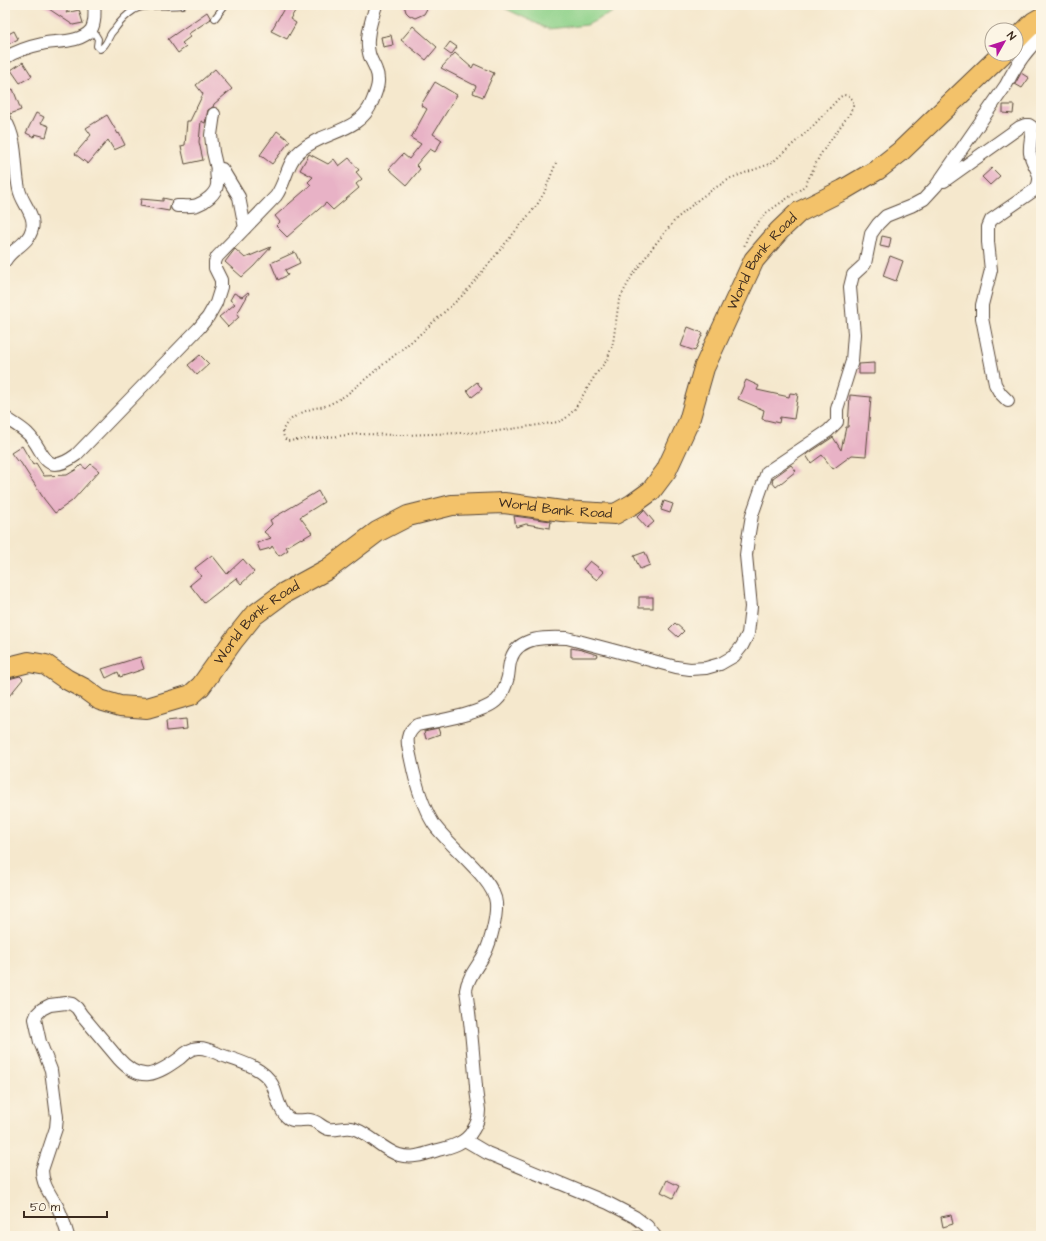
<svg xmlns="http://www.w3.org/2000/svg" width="1046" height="1241" font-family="'Architects Daughter',sans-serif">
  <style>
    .green { fill: #8dd189; stroke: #647e54 }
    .building { fill: #e8b2c6 }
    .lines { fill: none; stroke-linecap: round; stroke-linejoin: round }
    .lane-casing { stroke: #574638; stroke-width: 8 }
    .street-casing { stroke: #574638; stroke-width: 14 }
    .primary-casing { stroke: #574638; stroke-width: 22 }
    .path { stroke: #574638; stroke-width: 2; stroke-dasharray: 1 3; stroke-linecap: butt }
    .lane { stroke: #fff; stroke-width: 6 }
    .street { stroke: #fff; stroke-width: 12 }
    .primary { stroke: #f3c26a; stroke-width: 20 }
    .labels { text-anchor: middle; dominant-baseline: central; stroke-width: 3.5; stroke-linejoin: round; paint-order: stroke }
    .street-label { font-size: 14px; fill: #3b2a1e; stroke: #fcf5e5 }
  </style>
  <rect width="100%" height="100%" fill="#fcf5e5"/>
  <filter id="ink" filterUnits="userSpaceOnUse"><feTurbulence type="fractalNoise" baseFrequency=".025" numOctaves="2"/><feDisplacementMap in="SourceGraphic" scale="8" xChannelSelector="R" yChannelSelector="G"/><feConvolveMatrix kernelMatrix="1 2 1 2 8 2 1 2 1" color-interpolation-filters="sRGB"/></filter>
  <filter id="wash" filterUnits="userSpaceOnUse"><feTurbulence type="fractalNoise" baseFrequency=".012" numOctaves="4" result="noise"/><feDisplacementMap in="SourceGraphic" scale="16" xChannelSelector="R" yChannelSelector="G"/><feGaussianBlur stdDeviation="0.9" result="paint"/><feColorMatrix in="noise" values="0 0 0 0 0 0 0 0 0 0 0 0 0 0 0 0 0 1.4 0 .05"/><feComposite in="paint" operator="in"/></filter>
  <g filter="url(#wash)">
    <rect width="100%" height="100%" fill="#f5e8cd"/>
    <path class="green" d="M498 5H627L587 25 548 29Z"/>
    <g id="blocks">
      <g class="building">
        <path d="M43 5H71L66 13 79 10 83 23 73 25Z"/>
        <path d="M286 5H299L290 19 296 23 287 39 271 31Z"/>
        <path d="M404 5H429L424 14 415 18 409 15 406 12Z"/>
        <path d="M207 12 211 19 188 34 190 37 182 43 186 47 178 53 168 39Z"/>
        <path d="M413 26 437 47 426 60 401 40Z"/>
        <path d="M14 31 18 39 5 46V36Z"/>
        <path d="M391 35 393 45 383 47 381 37Z"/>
        <path d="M450 42 457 47 451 55 444 50Z"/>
        <path d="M455 53 472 68 474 64 494 73 483 97 473 93 476 86 441 68Z"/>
        <path d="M23 62 32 76 20 83 11 70Z"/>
        <path d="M215 69 232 89 214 104 213 107 208 110 205 123 201 121 199 142 203 160 185 164 181 146 185 145 187 121H190L203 94 196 85Z"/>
        <path d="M1021 73 1029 78 1022 88 1015 84Z"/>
        <path d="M435 82 457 95 433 134 442 140 435 152 430 149 416 165 420 169 407 185 389 169 403 154 409 159 421 144 411 138 427 109 421 105Z"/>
        <path d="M13 89 21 110 10 114 5 103V92Z"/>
        <path d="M1003 105H1014L1013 114 1003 113Z"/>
        <path d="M36 113 44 117 41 123 49 126 46 137 35 134 34 137 26 133Z"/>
        <path d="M107 115 118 134 119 133 125 145 114 150 108 140 88 164 75 154 91 135 86 128Z"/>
        <path d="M277 131 290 141 272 164 260 155Z"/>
        <path d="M309 154 328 164 334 159 339 166 349 158 359 170 356 172 362 179 356 184 359 188 333 210 326 203 287 237 276 226 280 222 275 216 311 185 308 182 313 177 300 170Z"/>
        <path d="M992 168 1000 176 990 185 982 177Z"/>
        <path d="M163 198 172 200 169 211 140 206 141 199 163 201Z"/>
        <path d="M882 236 891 238 889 248 880 246Z"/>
        <path d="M271 247 254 266 242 277 225 262 235 249 245 258Z"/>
        <path d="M295 252 300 263 285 270 288 275 278 280 271 263Z"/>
        <path d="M890 256 903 261 896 281 883 276Z"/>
        <path d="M248 292 249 293 237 314 239 317 228 327 219 317 235 304 230 300 234 293 242 297Z"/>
        <path d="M688 327 703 333 695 351 681 346Z"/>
        <path d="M200 355 209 364 197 375 188 365Z"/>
        <path d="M874 363V374H859V364Z"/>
        <path d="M746 380 759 386 757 390 789 397 790 393 798 394 794 419 780 417 779 423 762 419 764 410 738 399Z"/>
        <path d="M477 382 482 389 472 397 467 390Z"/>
        <path d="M850 395 871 397 866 456 852 455 833 469 822 455 811 463 806 455 833 437 841 450 846 427H848Z"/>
        <path d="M22 446 33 465 36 463 44 476 67 475 77 469 81 465 86 469 91 464 99 471 72 501 55 513 44 499 19 460 17 461 11 453Z"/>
        <path d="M791 465 796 471 776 487 772 482 773 478Z"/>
        <path d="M318 491 324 502 300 517 312 533 302 539 301 538 286 547 288 550 279 556 272 546 271 548 260 551 257 543 271 538 264 532 272 524 270 520Z"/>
        <path d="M664 501 673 504 670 513 661 510Z"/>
        <path d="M644 510 654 522 647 528 637 517Z"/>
        <path d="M514 516 551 521 550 528 526 524 516 527Z"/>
        <path d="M645 552 650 565 640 569 634 556Z"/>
        <path d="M212 555 227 574 243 559 254 572 241 584 236 578 204 603 190 585 201 576 195 568Z"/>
        <path d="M590 561 604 572 597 580 583 569Z"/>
        <rect x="639" y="597" width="14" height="11"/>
        <path d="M675 623 684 631 678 637 669 629Z"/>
        <path d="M571 648 582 650 598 655 597 657H571Z"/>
        <path d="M140 657 144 669 120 677 118 672 106 678 102 669Z"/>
        <path d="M20 676 23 679 5 701V680Z"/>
        <path d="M186 719 187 729 167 731 166 721Z"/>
        <path d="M438 728 440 734 426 739 424 731Z"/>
        <path d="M667 1180 679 1186 673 1198 661 1192Z"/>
        <path d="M951 1215 953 1224 943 1227 941 1217Z"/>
      </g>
    </g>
  </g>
  <g filter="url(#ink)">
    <use href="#blocks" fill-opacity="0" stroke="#574638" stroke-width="1"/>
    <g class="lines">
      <defs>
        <g id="lane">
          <path d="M215 18 225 5"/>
          <path d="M92 29 98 39 97 46 100 49C109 44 107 36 114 30 119 23 126 15 134 10 147 3 167 7 182 5"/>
          <path d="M631 1236 637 1235 650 1236"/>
        </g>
        <g id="street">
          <path d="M5 58C17 50 32 46 46 43 61 41 81 42 91 30 95 24 95 12 94 5"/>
          <path d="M214 114 211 135 213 152 217 169"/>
          <path d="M5 120C18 141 14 166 19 189 21 202 36 215 32 229 28 245 12 248 5 261"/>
          <path d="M944 181 1020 127 1025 125H1029L1032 127C1032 136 1029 144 1030 153 1032 167 1045 174 1036 189L991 220 988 227V242L991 270 982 305V318L995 384 1000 393 1008 401"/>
          <path d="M177 206C183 206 192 207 197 205 205 202 216 194 217 185 218 179 215 174 217 169H222L239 197 245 228"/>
          <path d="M5 417C12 423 21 427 28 434 45 450 43 479 76 455L199 328 208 317 216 303 221 287V280L215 268V262L217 257 276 196C286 182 287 162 300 151 322 131 360 133 372 102 376 92 381 81 376 70 374 64 370 59 369 53 365 38 372 19 376 5"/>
          <path d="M465 1140 487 1153 608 1203 635 1217 647 1226 655 1236"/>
          <path d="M68 1236C65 1226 62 1215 57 1206 50 1194 42 1184 42 1170L56 1128 57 1117 51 1070 40 1042 35 1019 37 1014 42 1009 50 1005 66 1003 72 1004 77 1008 81 1014 118 1058C141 1084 156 1075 180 1058 185 1053 191 1048 198 1048 206 1047 214 1052 221 1055 238 1061 263 1067 272 1084 277 1094 278 1109 287 1117 293 1123 302 1119 310 1120 318 1121 321 1127 328 1129 337 1131 347 1125 355 1129 371 1135 383 1150 399 1155 412 1159 425 1154 438 1150 451 1147 466 1143 473 1130 477 1124 479 1118 479 1110 478 1102 476 1094 476 1086 473 1054 471 1022 466 990 468 976 479 965 485 953 491 941 497 916 496 903 495 879 447 845 433 823 422 805 415 780 411 760 408 745 403 735 417 725 437 721 481 714 496 701 503 695 506 685 508 677 509 671 509 664 511 659 518 636 548 637 567 638L676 667 690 669 706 668 720 664 734 656 742 646 748 634 751 607 746 555 748 539 752 515 767 472 828 431 837 422V409L852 361 854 334 850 287 853 275 865 264 871 234 878 224 886 216 911 206 924 199 936 186 1006 85C1015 67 1026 50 1041 37"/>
        </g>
        <g id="primary">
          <path d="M1016 40 1034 22 1041 18"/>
          <path id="s1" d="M5 668 29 662 46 665 66 679 85 689 100 700 120 706 147 708 191 695 201 686 233 641 253 616 284 593 328 569 377 532 408 516 452 505 504 503 562 511 615 514 633 504 651 491 666 471 689 421 704 368 754 260 779 231 799 212 843 190 877 170 900 152 1002 54"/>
        </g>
      </defs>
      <use href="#lane" class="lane-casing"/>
      <use href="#street" class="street-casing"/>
      <use href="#primary" class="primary-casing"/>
      <path class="path" d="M556 163 544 193 537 205 463 295 418 336 346 395C341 398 337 401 332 403 325 407 318 407 311 409 299 413 273 426 287 441L359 434 402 435 491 432 545 424 558 422 565 419 574 410 596 374 607 360 613 343 619 300 632 276 653 247 675 220 699 199 715 188 731 178 767 165 774 161 811 128 840 97 844 95 849 96 853 100V106L850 113 820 155 806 184 801 189 766 213 751 231 747 238 744 247"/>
      <use href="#lane" class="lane"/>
      <use href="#street" class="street"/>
      <use href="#primary" class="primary"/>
    </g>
  </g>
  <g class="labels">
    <g class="street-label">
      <text stroke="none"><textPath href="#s1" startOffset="995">World Bank Road</textPath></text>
      <text stroke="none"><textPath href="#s1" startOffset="635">World Bank Road</textPath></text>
      <text stroke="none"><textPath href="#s1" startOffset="299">World Bank Road</textPath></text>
    </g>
  </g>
  <rect width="1046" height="1241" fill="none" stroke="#fcf5e5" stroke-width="20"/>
  <g transform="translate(1004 42) rotate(51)"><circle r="19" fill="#fcf5e5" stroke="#afa495"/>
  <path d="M0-3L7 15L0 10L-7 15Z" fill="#b5179e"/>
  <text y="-6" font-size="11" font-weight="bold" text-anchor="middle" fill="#3b2a1e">N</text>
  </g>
  <path d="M24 1211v6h83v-6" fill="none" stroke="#3b2a1e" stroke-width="2"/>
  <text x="30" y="1211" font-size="12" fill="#3b2a1e" stroke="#fcf5e5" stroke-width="3" paint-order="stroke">50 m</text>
</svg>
